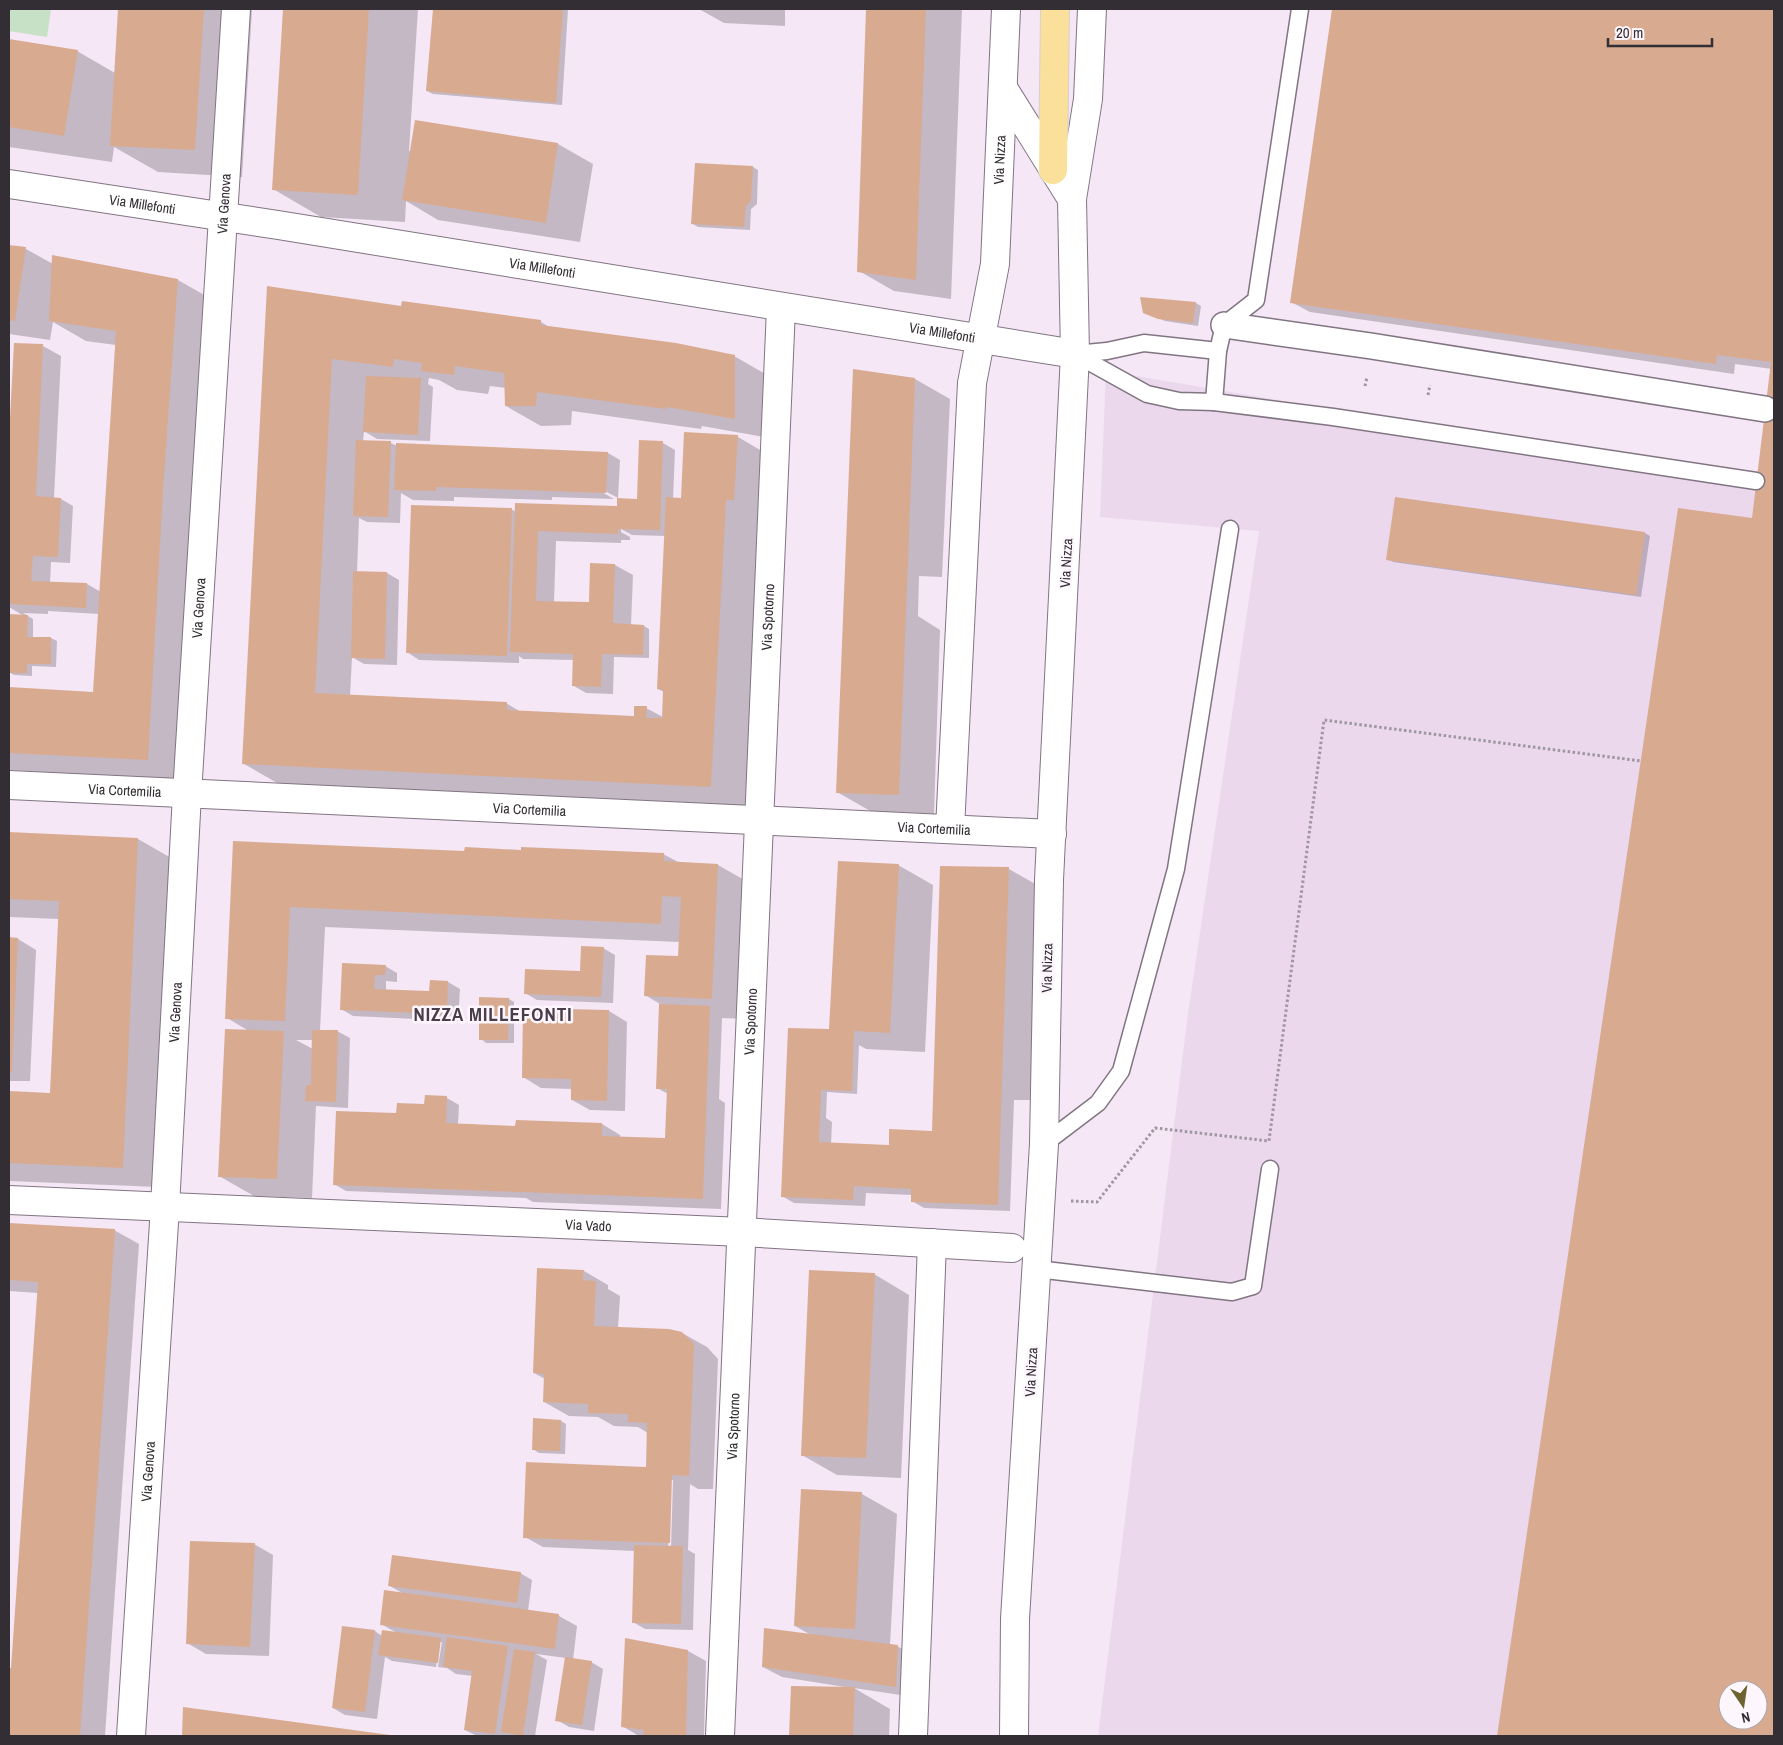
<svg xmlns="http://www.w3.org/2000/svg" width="1783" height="1745" font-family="'Archivo Narrow',sans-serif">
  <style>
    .built { fill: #ebd8ed; fill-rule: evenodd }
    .green { fill: #c6e1c5 }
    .shadow { fill: #0003; fill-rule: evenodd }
    .building { fill: #d8ab91; fill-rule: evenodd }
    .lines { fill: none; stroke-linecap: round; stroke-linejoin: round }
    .service-casing { stroke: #817582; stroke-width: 19 }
    .pedestrian-casing { stroke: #817582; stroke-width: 28 }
    .minor-casing { stroke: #817582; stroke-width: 30 }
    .tertiary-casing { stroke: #817582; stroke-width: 30 }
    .primary-casing { stroke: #d2d1d2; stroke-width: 30 }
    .path { stroke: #a096a1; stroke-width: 3; stroke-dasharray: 2.5 2.5; stroke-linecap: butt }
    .service { stroke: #fff; stroke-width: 16 }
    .pedestrian { stroke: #fff; stroke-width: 25 }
    .minor { stroke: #fff; stroke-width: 28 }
    .tertiary { stroke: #fff; stroke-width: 28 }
    .primary { stroke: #fae09a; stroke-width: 28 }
    .labels { text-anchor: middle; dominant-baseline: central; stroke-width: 5; stroke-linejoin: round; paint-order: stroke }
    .street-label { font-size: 14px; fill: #332e33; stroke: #fdf7fd }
    .district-label { font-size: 19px; font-weight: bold; letter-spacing: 1px; fill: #483d49; stroke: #fdf7fd }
  </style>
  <rect width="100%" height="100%" fill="#f5e7f6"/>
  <path class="built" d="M1106 371 1774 484V1736H1098L1187 1021 1259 531 1100 517ZM1728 1690H1758V1720H1728Z"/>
  <path class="green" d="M9 9H51L47 37 9 31Z"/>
  <g class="shadow">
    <path d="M119 9H252L242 177 158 172 114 147 112 162 9 147V41L77 51 115 73Z"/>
    <path d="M284 9H418L409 151 558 144 593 164 580 242 438 220 406 201 405 222 321 217 273 189Z"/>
    <path d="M434 9H568L562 105 433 94 427 91Z"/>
    <path d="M699 9H785V26L724 23Z"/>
    <path d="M867 9H962L951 299 894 291 859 271Z"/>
    <path d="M1333 9H1774V1736H1498L1598 1061 1753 519 1772 369 1735 364 1734 374 1310 312 1291 302ZM1728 1690H1758V1720H1728Z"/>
    <path d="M753 167 758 170 757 204 751 209 750 230 698 227 693 224Z"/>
    <path d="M9 246 26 249 53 264 178 280 213 300 182 780 9 770V688L94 693 99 614 48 611V614L23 613 33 619V638H51L57 641 56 667 32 666V676L14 675 9 672V615L24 616 9 607V460L15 344 43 346 61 356 54 498 61 499 73 506 70 563 51 562 50 583 87 584 101 592 116 345 86 341 53 322 50 340 9 334Z"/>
    <path d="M268 287 402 307 541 322 551 328 734 356 769 376V438L702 426 701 429 572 411 571 425 541 426 506 406V388L490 386 488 394 457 390 439 380 429 378 428 384 433 387 430 441 377 439 364 431 363 442 391 443 397 446 608 453 620 460 618 498 601 489 600 491 614 499 552 497V500L454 497V501L413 500 401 493 400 523 367 522 359 518 357 572 387 573 399 580 397 665 364 664 352 657 350 696 506 703 521 712 635 718 646 708 663 717 664 692 658 689 666 536 632 535 621 529V532L630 537V540H621V543L556 541 554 602 590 603 615 565 633 575 631 625 644 626 649 629V658L614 657 613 694 586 693 574 686V660L523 659 519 656V663L419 660 407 652 511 509 516 512 618 508 638 500 663 443 675 450 673 499H682L738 437 772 457 760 520 746 807 279 784 244 764Z"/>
    <path d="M1196 303 1201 306 1198 326 1165 321 1151 315Z"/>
    <path d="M854 370 915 379 950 399 942 577 919 576 918 616 940 630 934 814 872 812 837 792Z"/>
    <path d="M1645 533 1650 536 1641 597 1393 562 1388 559Z"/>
    <path d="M9 833 138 839 173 859 158 1187 9 1181V1092L51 1094 60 919 9 917Z"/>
    <path d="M235 843 465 853 522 851 663 854 680 863 718 865 753 885 746 1019 722 1018 719 1099 725 1103 721 1209 533 1202 526 1198 346 1191 334 1184 397 1114 447 1098 459 1105 458 1124 515 1127 602 1124 620 1135V1138L666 1140 668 1094 657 1088 660 1004 645 995 680 957V942L325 927 320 1031H337L350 1038 348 1108 316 1106 312 1198 254 1196 219 1176 249 1031 227 1018ZM296 1040H313V1049Z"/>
    <path d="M898 865 933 885 925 1052 866 1049 859 1045 857 1094 827 1092 826 1118 832 1122 831 1144 890 1146 933 1132 1009 869 1044 889 1038 1100H1014L1010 1211 924 1208 912 1201V1195L866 1193 865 1206 794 1203 782 1196 835 1031Z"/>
    <path d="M9 939H18L36 950 30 1081H9Z"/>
    <path d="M603 948 615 955 613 1003 537 1000 525 993 581 972Z"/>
    <path d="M343 964 385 966 397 973V982L386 981V991L430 993 448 982 460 989 458 1021 353 1016 341 1009Z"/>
    <path d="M509 999 514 1002V1043H486L481 1039Z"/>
    <path d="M525 1009 609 1011 627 1022 625 1111 590 1110 572 1100V1089L541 1088 523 1077Z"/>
    <path d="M9 1225 114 1230 139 1244 105 1736H9V1669L13 1670 38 1293 9 1291Z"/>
    <path d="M584 1271 608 1285V1289L620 1296 618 1328 682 1333 707 1347 718 1359 713 1489H698L690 1484 688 1550 695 1554 693 1630 645 1629 633 1622 635 1551 543 1547 525 1537 647 1468 648 1433 638 1427 614 1426 598 1417 569 1416 544 1402 545 1379 534 1373ZM671 1480H673L671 1549H668Z"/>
    <path d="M874 1274 909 1295 901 1478 837 1475 802 1455Z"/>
    <path d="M561 1421 566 1424 565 1454 539 1453 533 1449Z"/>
    <path d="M862 1494 897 1514 890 1645 897 1646 916 1657 914 1697 854 1688 890 1709 889 1736H790L793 1687 844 1688 845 1687 782 1677 763 1667 811 1635 795 1626Z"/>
    <path d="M254 1544 273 1555 269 1656 206 1654 187 1643Z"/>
    <path d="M520 1573 532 1580 528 1611 559 1616 577 1626 573 1660 591 1662 603 1669 594 1731 569 1727 557 1720 566 1658 536 1654 547 1660 535 1736H477L465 1730 473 1676 456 1674 447 1668 438 1667 442 1642H439L436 1667 392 1661 385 1657 377 1719 345 1715 333 1708 343 1628 375 1631 382 1636 397 1633 381 1624 404 1594 390 1586Z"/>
    <path d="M688 1651 706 1661 704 1736H639L622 1726Z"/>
    <path d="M184 1709 387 1736H183Z"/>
  </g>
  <g class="building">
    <path d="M118 9H204L195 150 110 146Z"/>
    <path d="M283 9H369L358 195 272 190Z"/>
    <path d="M433 9H563L556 103 426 91Z"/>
    <path d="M866 9H926L916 280 857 272Z"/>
    <path d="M1332 9H1774V1736H1497L1678 508 1752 518 1771 362 1717 355 1716 364 1290 303ZM1728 1690H1758V1720H1728Z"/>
    <path d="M9 39 78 50 64 136 9 127Z"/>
    <path d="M415 120 558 143 546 223 402 200Z"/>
    <path d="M695 163 753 166 751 201 746 206 744 227 691 224Z"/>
    <path d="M9 245 26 247 15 321 9 320Z"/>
    <path d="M52 255 178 279 163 490 148 760 9 753V687L93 692 116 331 49 321Z"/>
    <path d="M267 286 401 306 402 301 541 320V325L676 343 735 355V419L667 407 666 409 537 392 536 406H505L504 373 455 366 454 375 421 371 422 363 394 359 393 367 332 359 315 693 507 702V710L634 716V706H647L646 718H662L663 690 657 689 666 497 681 498 684 432 738 435 734 500H726L711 787 242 764Z"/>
    <path d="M1140 297 1196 302 1193 323 1158 319 1143 313Z"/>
    <path d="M14 343 43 344 36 496 61 498 58 557 33 556 31 581 87 583 86 608 9 604V436Z"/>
    <path d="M853 369 915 378 899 795 836 793Z"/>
    <path d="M366 376 421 378 418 435 363 432Z"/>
    <path d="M356 440 391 441 388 517 353 516Z"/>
    <path d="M639 440 663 441 660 530 618 529V534L538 531 536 601 589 602 590 563 615 564 613 623 644 625 643 655 602 654 601 687 572 686 573 654 510 652 515 503 617 506V498L637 499Z"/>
    <path d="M396 443 608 452 606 493 436 487V491L394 490Z"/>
    <path d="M1395 497 1645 532 1636 595 1386 560Z"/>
    <path d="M411 505 512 508 507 656 406 653Z"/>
    <path d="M353 571 387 572 385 659 351 658Z"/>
    <path d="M9 614 28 615 27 637H51V664H27V673H9Z"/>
    <path d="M9 832 138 838 123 1168 9 1163V1091L50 1093 59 901 9 899Z"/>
    <path d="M233 841 464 851 465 847 521 850V847L664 853V861L718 864 712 999 644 996 646 955 678 956 681 897 662 896 661 924 290 907 285 1021 225 1019Z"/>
    <path d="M838 861 899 864 890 1033 854 1031 852 1091 821 1090 819 1142 889 1145V1129L932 1131 940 866 1009 867 998 1205 911 1202V1189L854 1186 853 1200 781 1197 788 1028 829 1029Z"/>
    <path d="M9 937 18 938 12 1072 9 1071Z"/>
    <path d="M581 946 604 947 601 997 524 994 525 969 580 971Z"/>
    <path d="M342 963 386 965 385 975H375L374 989 429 991 430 980 448 981 447 1014 340 1010Z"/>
    <path d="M479 997 509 998 508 1040H479Z"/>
    <path d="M659 1004 710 1006 703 1199 333 1185 336 1111 396 1113 397 1103 424 1104 425 1095 447 1096 446 1123 515 1126 516 1120 602 1123V1136L665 1138 667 1089H656Z"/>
    <path d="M523 1008 609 1010 607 1101 571 1100V1079L522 1078Z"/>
    <path d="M225 1029 284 1031 277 1179 218 1177Z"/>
    <path d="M312 1030H338L336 1102 305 1101 306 1085H311Z"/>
    <path d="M9 1223 115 1229 80 1736H9V1668H11L38 1282 9 1280Z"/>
    <path d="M537 1268 584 1270 583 1280 596 1281 594 1326 669 1329 682 1332 694 1344 689 1476 672 1475 670 1543 523 1538 526 1462 646 1467 647 1423 628 1422V1414L588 1413V1404L543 1402 544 1374 533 1373Z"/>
    <path d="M809 1270 875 1273 866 1458 801 1456Z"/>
    <path d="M533 1418 561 1420 560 1451 532 1450Z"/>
    <path d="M801 1489 862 1492 855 1629 794 1626Z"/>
    <path d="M190 1541 255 1543 250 1647 186 1644Z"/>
    <path d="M634 1545 683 1546 681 1624 632 1623Z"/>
    <path d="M392 1555 521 1572 517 1603 388 1586Z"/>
    <path d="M384 1590 559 1614 555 1649 380 1625Z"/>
    <path d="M342 1626 375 1630 365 1712 332 1708Z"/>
    <path d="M764 1628 898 1645 896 1687 762 1667Z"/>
    <path d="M382 1630 441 1638 438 1663 378 1655Z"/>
    <path d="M447 1637 508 1646 495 1734 464 1730 472 1671 443 1667Z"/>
    <path d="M625 1638 688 1650 686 1736H643L644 1730 621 1727Z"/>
    <path d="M514 1649 535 1652 523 1736 501 1732Z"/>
    <path d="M565 1657 592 1661 582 1725 555 1721Z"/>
    <path d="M791 1686 855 1687 853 1736H789Z"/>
    <path d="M183 1707 390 1735 389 1736H182Z"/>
  </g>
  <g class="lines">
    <defs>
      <g id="service">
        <path d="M1075 354 1147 394 1179 401 1214 402 1333 417 1756 481"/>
        <path d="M1075 354 1107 351 1144 343 1218 351"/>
        <path d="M1214 402 1218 351 1224 325 1256 300 1300 9"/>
        <path d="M1044 1144 1098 1103 1121 1071 1176 869 1230 529"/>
        <path d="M1037 1269 1232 1292 1253 1286 1270 1169"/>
      </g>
      <path id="pedestrian" d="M1224 325 1371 346 1765 409"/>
      <g id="minor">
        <path id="s1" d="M9 184 278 225 1075 354"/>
        <path id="s2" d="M9 785 1052 834"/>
        <path id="s3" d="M950 829 972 383 995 264 1006 9"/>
        <path id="s4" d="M9 1200 742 1232 1012 1248"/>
        <path id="s5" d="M720 1736 781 308"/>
        <path d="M913 1736 932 1243"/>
      </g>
      <g id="tertiary">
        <path d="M1003 88 1072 199 1075 354 1049 880 1044 1144 1015 1619 1014 1736"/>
        <path d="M1072 199 1088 99 1092 9"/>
        <path id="s6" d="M131 1736 165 1207 187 794 236 9"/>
      </g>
      <path id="primary" d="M1053 170 1055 9"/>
    </defs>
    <use href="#service" class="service-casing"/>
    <use href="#pedestrian" class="pedestrian-casing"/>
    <use href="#minor" class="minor-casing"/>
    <use href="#tertiary" class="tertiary-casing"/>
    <use href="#primary" class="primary-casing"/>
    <g class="path">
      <path d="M1365 386 1367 377"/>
      <path d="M1428 395 1430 385"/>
      <path d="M1071 1201 1097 1202 1155 1128 1269 1141 1324 720 1641 761"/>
    </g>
    <use href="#service" class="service"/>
    <use href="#pedestrian" class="pedestrian"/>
    <use href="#minor" class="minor"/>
    <use href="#tertiary" class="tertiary"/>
    <use href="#primary" class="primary"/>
  </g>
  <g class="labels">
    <g class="street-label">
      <text stroke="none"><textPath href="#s3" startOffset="672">Via Nizza</textPath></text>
      <text stroke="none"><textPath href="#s6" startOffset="1535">Via Genova</textPath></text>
      <text stroke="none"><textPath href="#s1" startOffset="135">Via Millefonti</textPath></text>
      <text stroke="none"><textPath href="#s1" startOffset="540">Via Millefonti</textPath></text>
      <text stroke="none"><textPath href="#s1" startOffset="945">Via Millefonti</textPath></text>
      <text transform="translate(1066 563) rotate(-87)">Via Nizza</text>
      <text stroke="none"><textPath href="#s6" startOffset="1130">Via Genova</textPath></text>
      <text stroke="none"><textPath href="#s5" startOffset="1120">Via Spotorno</textPath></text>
      <text stroke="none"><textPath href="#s2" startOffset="116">Via Cortemilia</textPath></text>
      <text stroke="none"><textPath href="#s2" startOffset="521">Via Cortemilia</textPath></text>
      <text stroke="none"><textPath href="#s2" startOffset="926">Via Cortemilia</textPath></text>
      <text transform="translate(1047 968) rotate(-89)">Via Nizza</text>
      <text stroke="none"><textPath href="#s6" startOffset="725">Via Genova</textPath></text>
      <text stroke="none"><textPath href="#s5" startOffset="715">Via Spotorno</textPath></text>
      <text stroke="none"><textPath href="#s4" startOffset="580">Via Vado</textPath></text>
      <text transform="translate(1031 1372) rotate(-87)">Via Nizza</text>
      <text stroke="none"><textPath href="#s5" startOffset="310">Via Spotorno</textPath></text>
      <text stroke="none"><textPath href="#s6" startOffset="265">Via Genova</textPath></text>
    </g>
    <g class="district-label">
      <text x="493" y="1014">NIZZA MILLEFONTI</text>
    </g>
  </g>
  <rect width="1783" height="1745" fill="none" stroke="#332e33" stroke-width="20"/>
  <g transform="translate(1743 1705) rotate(167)"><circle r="24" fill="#fdf7fd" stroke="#aca7ac"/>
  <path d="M0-4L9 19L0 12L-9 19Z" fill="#6e6330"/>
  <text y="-8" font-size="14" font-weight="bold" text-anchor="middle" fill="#332e33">N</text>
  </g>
  <path d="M1608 38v8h104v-8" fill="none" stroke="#332e33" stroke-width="2.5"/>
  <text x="1616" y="38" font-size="15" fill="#332e33" stroke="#fdf7fd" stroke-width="4" paint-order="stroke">20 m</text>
</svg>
